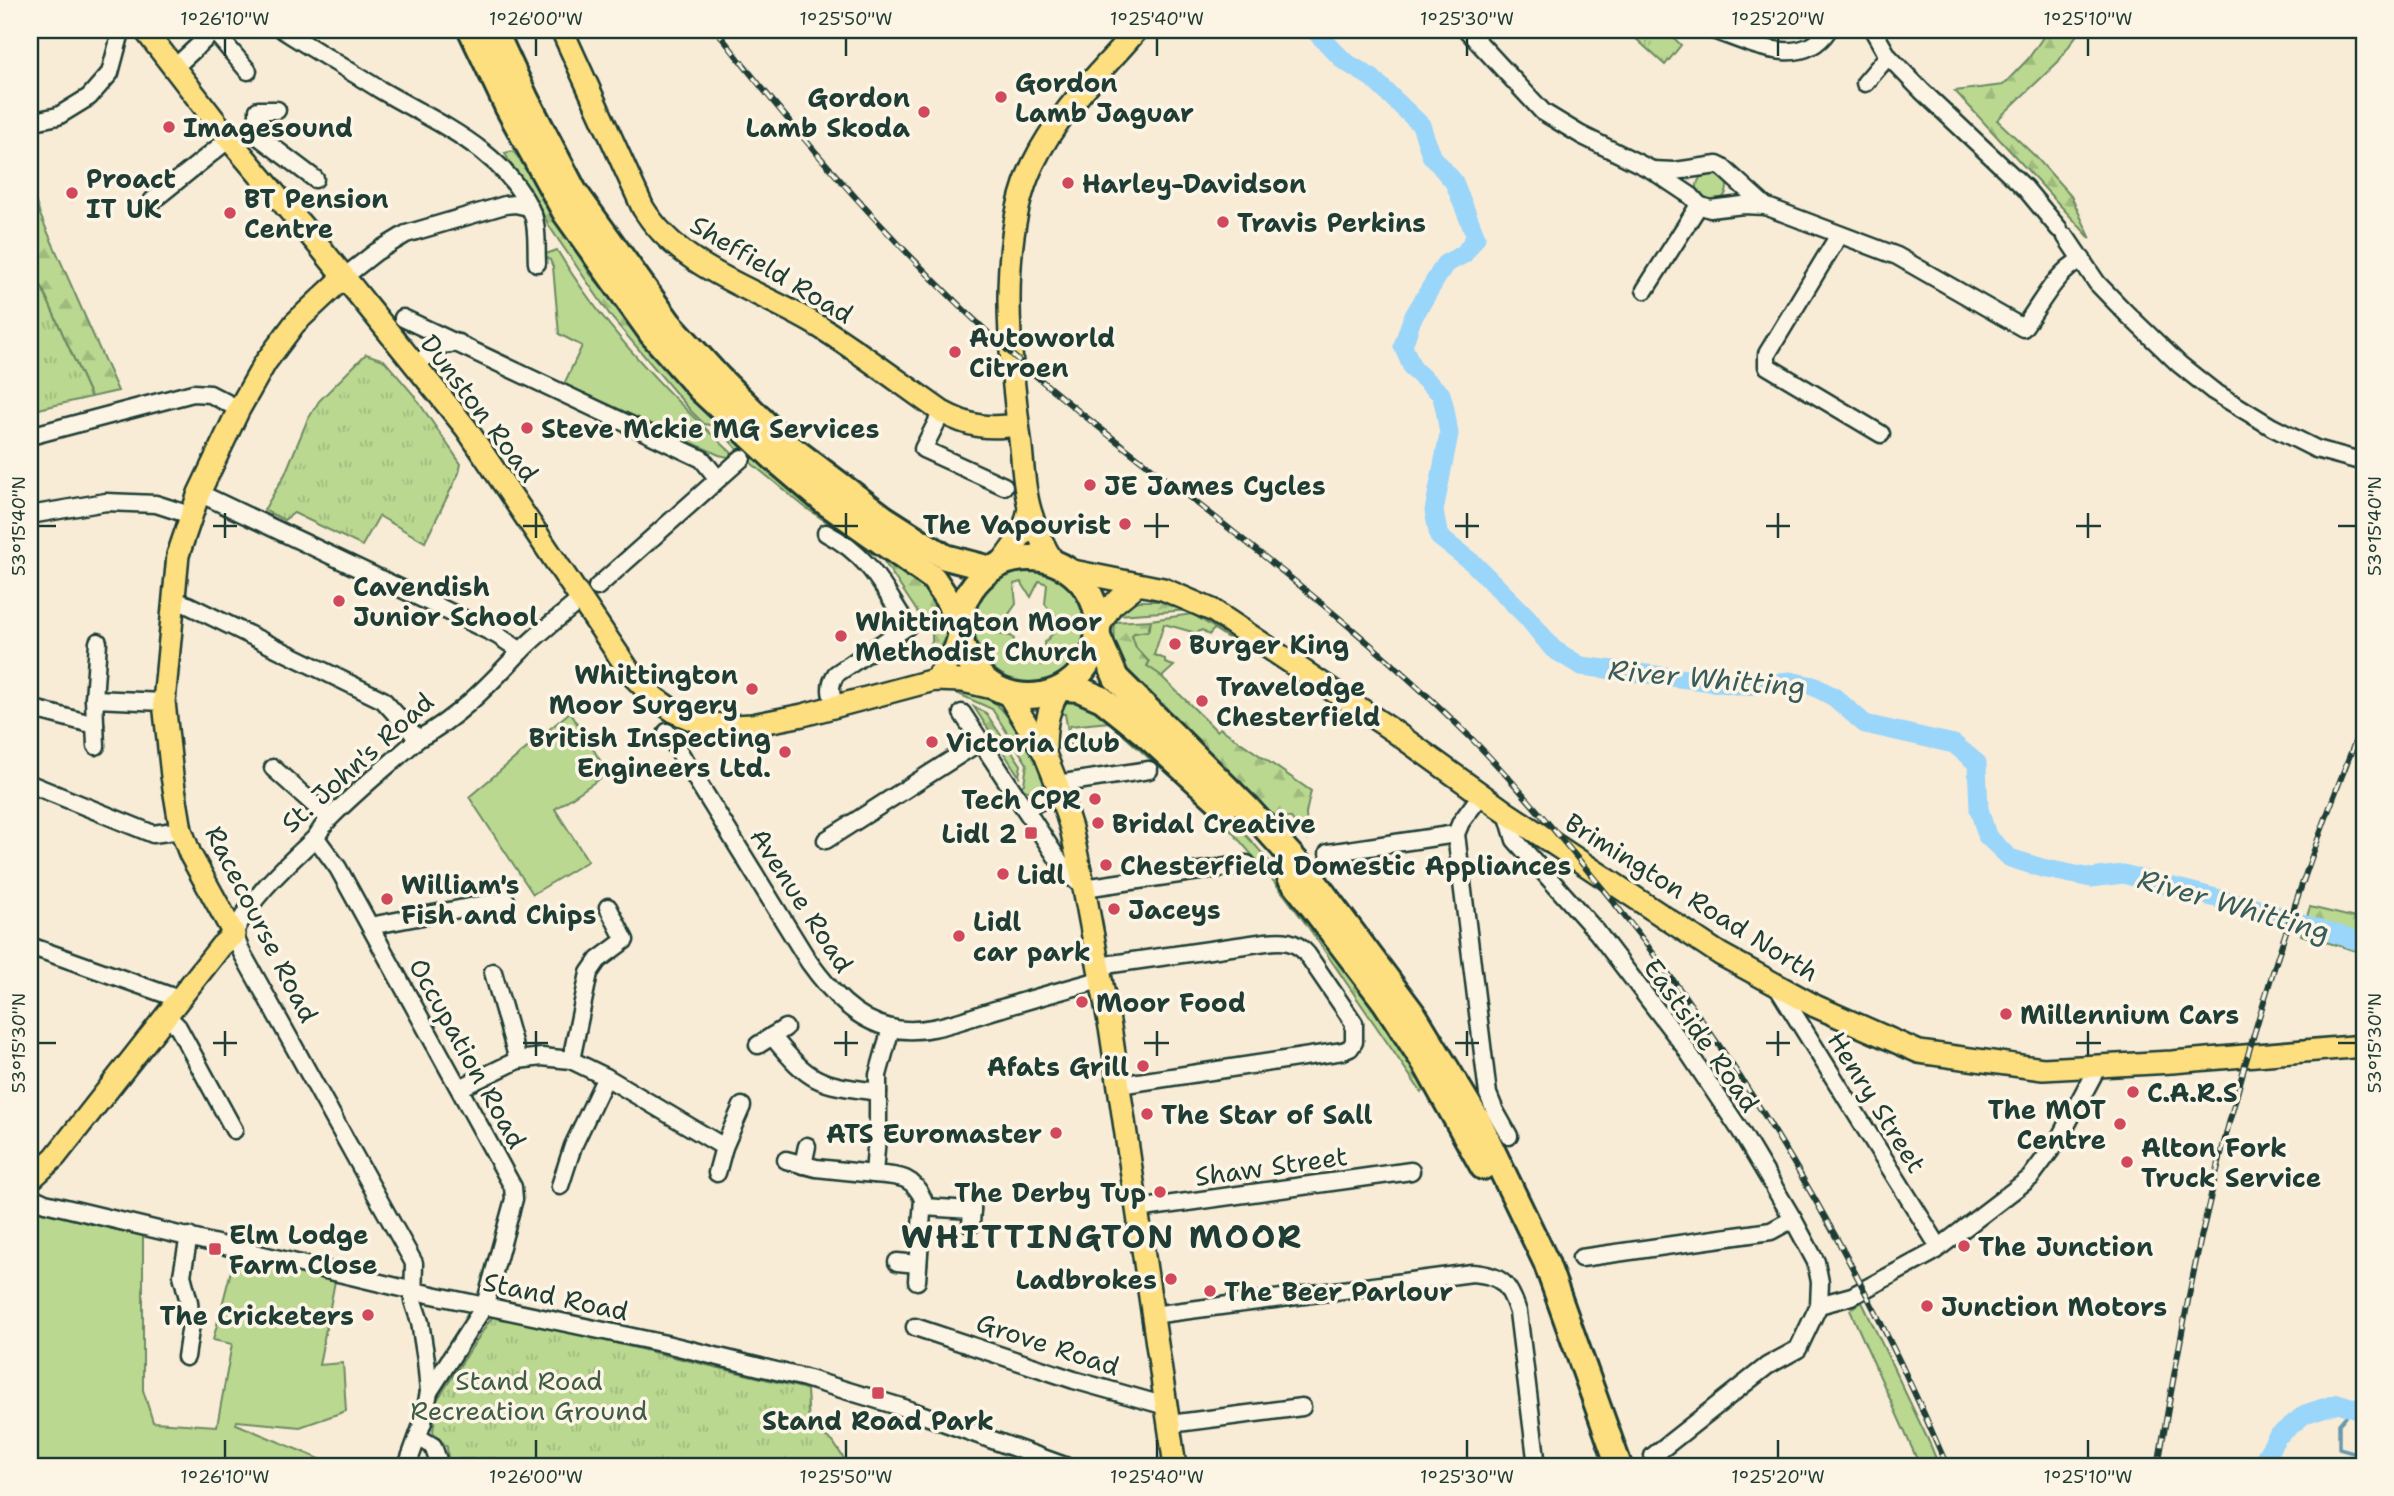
<svg xmlns="http://www.w3.org/2000/svg" width="2394" height="1496" font-family="'Shantell Sans',sans-serif">
  <style>
    .green { fill: #bad890; stroke: #6c8a62; stroke-width: 2; fill-rule: evenodd }
    .forest { fill: url(#forest-firs); stroke: #6c8a62; stroke-width: 2 }
    .park { fill: url(#park-tufts); stroke: #6c8a62; stroke-width: 2 }
    .lines { fill: none; stroke-linecap: round; stroke-linejoin: round }
    .stream { stroke: #6998ab; stroke-width: 3.5 }
    .river { stroke: #9ad5fa; stroke-width: 19 }
    .minor-casing { stroke: #1f3d34; stroke-width: 21 }
    .major-casing { stroke: #1f3d34; stroke-width: 26 }
    .highway-casing { stroke: #1f3d34; stroke-width: 30 }
    .minor { stroke: #fcf5e5; stroke-width: 16 }
    .major { stroke: #fedf80; stroke-width: 21 }
    .highway { stroke: #fedf80; stroke-width: 24 }
    .rail-casing { stroke: #1f3d34; stroke-width: 6 }
    .rail { stroke: #fcf5e5; stroke-width: 3.5; stroke-dasharray: 10; stroke-linecap: butt }
    .ticks { fill: none; stroke: #1f3d34; stroke-width: 2.5 }
    .poi-dot { fill: #d1495b; stroke: #fcf5e5; stroke-width: 2.5 }
    .labels { text-anchor: middle; dominant-baseline: central; stroke-width: 7; stroke-linejoin: round; paint-order: stroke }
    .poi-label { font-size: 26px; font-weight: bold; fill: #1f3d34; stroke: #fcf5e5; text-anchor: start }
    .street-label { font-size: 26px; fill: #1f3d34; stroke: #fcf5e5 }
    .park-label { font-size: 26px; fill: #3e5c46; stroke: #fcf5e5 }
    .water-label { font-size: 28px; font-style: italic; fill: #385b5c; stroke: #fcf5e5 }
    .district-label { font-size: 33px; font-weight: bold; letter-spacing: 2px; fill: #1f3d34; stroke: #fcf5e5 }
    .neatline { fill: none; stroke: #1f3d34; stroke-width: 2.5 }
    .ticks-label { font-size: 18px; text-anchor: middle; fill: #1f3d34 }
  </style>
  <defs>
    <pattern id="forest-firs" width="22" height="20" patternUnits="userSpaceOnUse" patternTransform="scale(1.75)"><rect width="22" height="20" fill="#bad890"/><path d="M5 1l3.5 6h-7zM16 11l3.5 6h-7z" fill="#9fba7d"/></pattern>
    <pattern id="park-tufts" width="24" height="20" patternUnits="userSpaceOnUse" patternTransform="scale(1.75)"><rect width="24" height="20" fill="#bad890"/><path d="M3 7l-1-3M5 7V3M7 7l1-3M15 17l-1-3M17 17v-4M19 17l1-3" fill="none" stroke="#9fba7d"/></pattern>
  </defs>
  <rect width="100%" height="100%" fill="#f9ecd7"/>
  <filter id="ink" filterUnits="userSpaceOnUse"><feTurbulence type="fractalNoise" baseFrequency=".0143" numOctaves="2"/><feDisplacementMap in="SourceGraphic" scale="14" xChannelSelector="R" yChannelSelector="G"/><feConvolveMatrix kernelMatrix="1 2 1 2 8 2 1 2 1" color-interpolation-filters="sRGB"/></filter>
  <g filter="url(#ink)">
    <g class="green">
      <circle cx="1712" cy="187" r="15"/>
      <path d="M557 250C601 324 670 397 733 454L728 457 719 455 564 384 582 346 559 334 553 267 550 260 543 255Z"/>
      <path d="M644 340 898 561 872 551V553L806 508 745 458 673 377Z"/>
      <path d="M1020 570C1104 568 1104 671 1039 681 966 691 948 584 1020 570ZM1039 581 1047 584 1045 604 1054 616 1074 619 1075 625 1055 631 1044 643 1046 664 1041 665 1028 647 1014 663 1009 660 1014 639 1011 636 990 633 989 627 1008 621 1009 614 1016 604 1014 584 1021 582 1031 597Z"/>
      <path d="M1192 614 1247 648 1245 649 1214 629 1209 635 1202 630 1196 633 1164 624 1154 655 1165 659V663L1174 666 1162 677 1147 666 1149 662 1136 648 1132 636 1134 633 1150 628 1151 620Z"/>
      <path d="M952 691C992 692 1001 706 1021 736 1030 750 1038 764 1045 779L1041 790 1031 792 1021 789 1020 787 1024 784 1027 764 992 709Z"/>
      <path d="M1072 700 1085 701 1093 705C1121 725 1153 744 1178 768 1279 859 1361 971 1433 1086L1428 1089 1404 1050 1328 941 1320 933 1311 931C1267 870 1218 810 1160 761L1153 762 1109 722 1070 726 1071 748 1065 714H1061V705Z"/>
      <path d="M570 712 608 773 555 809 588 861 533 894 469 797Z"/>
      <path d="M30 1209 143 1236V1390L153 1422 217 1426 232 1344 213 1340 234 1259 335 1281 319 1365 343 1363 346 1411 300 1427 237 1421 236 1424 320 1459 317 1466H30Z"/>
      <path d="M1862 1302 1930 1444 1939 1466H1920L1850 1310Z"/>
    </g>
    <g class="forest">
      <path d="M2048 30H2080L2058 62 1997 120 2036 157 2071 196 2091 239 1955 91 2003 85 2028 59Z"/>
      <path d="M513 151 524 164 590 274 646 337 645 340 673 377 706 411 716 426 704 424 691 411 612 318 549 226 542 212 529 202 505 153Z"/>
      <path d="M30 186 41 217 118 391 91 397 30 261Z"/>
      <path d="M872 551 898 561 926 584 945 615 946 638 932 662 921 659 932 641V634L883 560Z"/>
      <path d="M1139 601H1164L1191 610 1117 615 1128 604Z"/>
      <path d="M1151 620 1148 631 1134 633 1132 636 1136 648 1149 662 1147 666 1159 674 1217 731 1220 728 1311 791 1306 813 1307 838 1291 818 1277 816 1267 811 1128 676 1115 645 1114 622Z"/>
      <path d="M974 707 986 713 1021 765 1019 776Z"/>
      <path d="M2310 907 2364 920V953L2301 935Z"/>
      <path d="M1311 931 1320 933 1404 1050 1428 1089 1421 1092Z"/>
    </g>
    <g class="park">
      <path d="M1636 30H1666L1681 45 1665 65 1633 36Z"/>
      <path d="M30 261 91 397 30 411Z"/>
      <path d="M366 354 384 360 413 394 461 464 459 473 425 542 379 516 362 546 294 513 284 520 264 510 285 474 307 421 319 401Z"/>
      <path d="M494 1314 802 1388 807 1390 809 1424 833 1442 849 1466H496L495 1458 448 1460 447 1447 433 1432 437 1400Z"/>
    </g>
    <g class="lines">
      <path class="stream" d="M2352 1409 2339 1424V1448L2364 1455"/>
      <g class="river">
        <path d="M1314 30 1344 61 1372 78 1421 125 1431 155 1454 182 1476 237 1464 254 1445 264 1412 319 1403 346 1413 369 1441 394 1445 409 1449 434 1434 511 1439 537 1474 564 1527 617 1553 649 1581 666 1745 686 1790 681 1813 686 1834 697 1865 724 1954 744 1977 763 1979 809 1987 836 2010 858 2042 868 2091 878 2123 874 2255 908 2364 943"/>
        <path d="M2260 1466 2277 1437 2305 1414 2338 1403 2364 1411"/>
      </g>
      <defs>
        <g id="minor">
          <path d="M283 30C314 50 347 69 379 89 436 123 505 149 533 215 538 229 536 248 537 263"/>
          <path d="M1467 30 1543 112 1581 135 1652 170 1691 196 1699 205 1710 209 1743 205 1765 206"/>
          <path d="M1713 30C1749 42 1801 71 1828 30"/>
          <path d="M1873 30 1888 56 1922 91 2025 188 2059 229"/>
          <path d="M174 68 214 31 248 71"/>
          <path d="M1865 83 1888 56"/>
          <path d="M277 110H258V136L315 179"/>
          <path d="M30 122 58 116 89 97 110 73 121 32 123 30"/>
          <path d="M1652 170 1675 171 1717 165 1723 168 1765 206 1897 256 2023 328C2041 304 2055 273 2082 259"/>
          <path d="M152 201 229 139"/>
          <path d="M1839 235 1767 354V366L1881 434"/>
          <path d="M2066 237 2097 283 2126 313 2179 364 2213 391 2272 427 2316 449 2364 462"/>
          <path d="M344 277 376 252 406 234 505 205 515 204 529 207"/>
          <path d="M1645 290 1699 205"/>
          <path d="M403 318 702 459 718 479"/>
          <path d="M415 366 440 345 459 343"/>
          <path d="M942 412 923 449 1004 486"/>
          <path d="M30 436 193 393 210 394 239 409"/>
          <path d="M199 493 404 590 497 635 521 651"/>
          <path d="M30 515 106 502 156 504 190 515"/>
          <path d="M826 533C870 556 882 586 908 626L836 674C829 685 830 693 835 705"/>
          <path d="M597 587 742 458"/>
          <path d="M173 600 188 605 383 700 418 739"/>
          <path d="M94 699 164 702"/>
          <path d="M30 708 95 725"/>
          <path d="M962 713 1067 873 1084 888 1247 864"/>
          <path d="M667 732 809 962C830 991 855 1020 891 1028 927 1037 968 1017 1002 1008 1034 998 1067 989 1100 980"/>
          <path d="M96 746 94 699 98 642"/>
          <path d="M273 768 329 818"/>
          <path d="M30 784 153 834 181 830"/>
          <path d="M1057 784 1149 770"/>
          <path d="M1481 795 1461 822 1456 834 1488 1094 1495 1111 1509 1136"/>
          <path d="M1025 809 1060 791"/>
          <path d="M1507 813 1515 840 1597 932 1684 1046 1740 1130 1793 1219 1816 1262 1820 1282 1819 1305 1798 1349 1767 1366 1653 1456"/>
          <path d="M316 838 338 868 513 1187 514 1199 485 1305 429 1392"/>
          <path d="M826 840 981 741"/>
          <path d="M1328 853 1456 834"/>
          <path d="M370 926 506 900"/>
          <path d="M30 946 179 999"/>
          <path d="M1098 966 1266 942C1283 940 1295 940 1307 954L1354 1023V1042L1350 1048 1343 1051 1119 1085"/>
          <path d="M493 972 518 1060"/>
          <path d="M1776 985 1939 1247"/>
          <path d="M167 1016 178 1027 234 1130"/>
          <path d="M891 1028 878 1075V1124L874 1174C898 1176 912 1175 923 1199L917 1281"/>
          <path d="M772 1036C811 1084 818 1084 878 1092"/>
          <path d="M758 1045 785 1028"/>
          <path d="M571 1060 589 973 598 960 625 940 608 907"/>
          <path d="M460 1088 518 1060 542 1057 571 1060 606 1077 724 1147 717 1173"/>
          <path d="M724 1147 742 1106"/>
          <path d="M786 1160 816 1168 874 1174"/>
          <path d="M803 1165 807 1146"/>
          <path d="M560 1186 573 1146 606 1077"/>
          <path d="M30 1196 45 1203 414 1291 666 1344 805 1378 901 1407 1065 1466"/>
          <path d="M923 1207 972 1210"/>
          <path d="M1137 1209 1411 1171"/>
          <path d="M971 1225 973 1193"/>
          <path d="M1581 1258 1771 1231 1793 1219"/>
          <path d="M897 1262 918 1264"/>
          <path d="M1819 1305 1852 1296 1932 1253 2030 1178 2059 1139 2098 1066"/>
          <path d="M1152 1315 1472 1273C1502 1275 1509 1284 1518 1312L1537 1466"/>
          <path d="M915 1327 1074 1380 1166 1406"/>
          <path d="M186 1357 191 1324 189 1302 182 1275 189 1236"/>
          <path d="M1170 1424 1302 1407"/>
          <path d="M418 1437 433 1446 440 1466"/>
          <path d="M407 1466 423 1422 429 1392 426 1360 420 1322 413 1301 414 1263 242 953 234 934C250 897 285 867 314 839 320 833 323 824 330 818 357 790 389 765 418 739 456 719 488 686 517 655 536 634 561 617 582 598"/>
        </g>
        <g id="major">
          <path d="M145 30 229 139 320 247 466 428 632 675 655 698 675 712 701 723 734 726 752 725 803 715 934 680 963 681 997 689"/>
          <path d="M562 30 643 208C682 272 762 290 823 329 864 355 902 384 942 412 970 427 986 429 1018 425"/>
          <path d="M1002 562 1023 533 1029 509"/>
          <path d="M1054 563C1044 547 1035 528 1030 510 1024 490 1023 467 1021 447 1010 363 996 241 1033 164 1058 112 1100 73 1137 30"/>
          <path d="M1068 570 1163 589 1212 610 1392 730 1507 813 1720 954 1815 1006 1919 1052 2043 1069 2172 1062 2364 1046"/>
          <path d="M1098 628 1111 606 1137 585"/>
          <path d="M934 680C947 665 955 654 959 635"/>
          <path d="M1008 694 1045 754 1057 784 1071 828 1084 888 1111 1033 1175 1466"/>
          <path d="M1045 754C1045 730 1046 713 1058 692"/>
          <path d="M30 1180 55 1157 221 946 234 934 190 854 181 830 172 776 164 702 178 555 199 493 239 409 265 363 295 323 344 277"/>
        </g>
        <g id="highway">
          <path d="M471 30 508 108 566 214 652 334 701 390 777 461 825 502 933 578 949 602 959 629"/>
          <path d="M494 30 526 99 574 191 669 323 719 378 786 444 884 518 945 557 991 569"/>
          <circle cx="1029" cy="627" r="69"/>
          <path d="M1098 637 1116 678 1250 811 1313 880 1416 1018 1477 1119 1546 1262 1619 1466"/>
          <path d="M1065 688 1079 689 1102 699 1143 732 1225 807"/>
          <path d="M1290 877 1385 1002 1426 1065 1483 1167"/>
        </g>
      </defs>
      <use href="#minor" class="minor-casing"/>
      <use href="#major" class="major-casing"/>
      <use href="#highway" class="highway-casing"/>
      <use href="#minor" class="minor"/>
      <use href="#major" class="major"/>
      <use href="#highway" class="highway"/>
      <defs>
        <g id="rail">
          <path d="M716 30C810 151 912 267 1028 369 1093 426 1164 476 1231 530 1314 596 1396 663 1471 738 1509 776 1545 819 1579 860 1732 1042 1854 1248 1947 1466"/>
          <path d="M2158 1466C2171 1391 2184 1316 2200 1242 2240 1064 2295 889 2364 720"/>
        </g>
      </defs>
      <use href="#rail" class="rail-casing"/>
      <use href="#rail" class="rail"/>
    </g>
  </g>
  <path class="ticks" d="M225 38V56M536 38V56M846 38V56M1157 38V56M1467 38V56M1778 38V56M2088 38V56M225 513V538M536 513V538M846 513V538M1157 513V538M1467 513V538M1778 513V538M2088 513V538M38 526H56M213 526H237M523 526H548M834 526H858M1144 526H1169M1455 526H1479M1766 526H1790M2076 526H2101M2338 526H2356M225 1031V1056M536 1031V1056M846 1031V1056M1157 1031V1056M1467 1031V1056M1778 1031V1056M2088 1031V1056M38 1043H56M213 1043H237M523 1043H548M834 1043H858M1144 1043H1169M1455 1043H1479M1766 1043H1790M2076 1043H2101M2338 1043H2356M225 1440V1458M536 1440V1458M846 1440V1458M1157 1440V1458M1467 1440V1458M1778 1440V1458M2088 1440V1458"/>
  <g class="poi-dot">
    <circle cx="1001" cy="97" r="7"/>
    <circle cx="924" cy="112" r="7"/>
    <circle cx="169" cy="127" r="7"/>
    <circle cx="1068" cy="183" r="7"/>
    <circle cx="72" cy="193" r="7"/>
    <circle cx="230" cy="213" r="7"/>
    <circle cx="1223" cy="222" r="7"/>
    <circle cx="955" cy="352" r="7"/>
    <circle cx="527" cy="428" r="7"/>
    <circle cx="1090" cy="485" r="7"/>
    <circle cx="1125" cy="524" r="7"/>
    <circle cx="339" cy="601" r="7"/>
    <circle cx="841" cy="636" r="7"/>
    <circle cx="1175" cy="644" r="7"/>
    <circle cx="752" cy="689" r="7"/>
    <circle cx="1202" cy="701" r="7"/>
    <circle cx="932" cy="742" r="7"/>
    <circle cx="785" cy="752" r="7"/>
    <circle cx="1095" cy="799" r="7"/>
    <circle cx="1098" cy="823" r="7"/>
    <rect x="1024" y="826" width="14" height="14" rx="3.5"/>
    <circle cx="1106" cy="865" r="7"/>
    <circle cx="1003" cy="874" r="7"/>
    <circle cx="387" cy="899" r="7"/>
    <circle cx="1114" cy="909" r="7"/>
    <circle cx="959" cy="936" r="7"/>
    <circle cx="1082" cy="1002" r="7"/>
    <circle cx="2006" cy="1014" r="7"/>
    <circle cx="1143" cy="1066" r="7"/>
    <circle cx="2133" cy="1092" r="7"/>
    <circle cx="1147" cy="1114" r="7"/>
    <circle cx="2120" cy="1124" r="7"/>
    <circle cx="1056" cy="1133" r="7"/>
    <circle cx="2127" cy="1162" r="7"/>
    <circle cx="1160" cy="1192" r="7"/>
    <circle cx="1964" cy="1246" r="7"/>
    <rect x="208" y="1242" width="14" height="14" rx="3.5"/>
    <circle cx="1171" cy="1279" r="7"/>
    <circle cx="1210" cy="1291" r="7"/>
    <circle cx="1927" cy="1306" r="7"/>
    <circle cx="368" cy="1315" r="7"/>
    <rect x="871" y="1386" width="14" height="14" rx="3.5"/>
  </g>
  <g class="labels">
    <g class="poi-label">
      <text x="1015" y="82">Gordon<tspan x="1015" dy="30">Lamb Jaguar</tspan></text>
      <text x="910" y="97" text-anchor="end">Gordon<tspan x="910" dy="30">Lamb Skoda</tspan></text>
      <text x="183" y="127">Imagesound</text>
      <text x="86" y="178">Proact<tspan x="86" dy="30">IT UK</tspan></text>
      <text x="1082" y="183">Harley-Davidson</text>
      <text x="244" y="198">BT Pension<tspan x="244" dy="30">Centre</tspan></text>
      <text x="1237" y="222">Travis Perkins</text>
      <text x="969" y="337">Autoworld<tspan x="969" dy="30">Citroen</tspan></text>
      <text x="541" y="428">Steve Mckie MG Services</text>
      <text x="1104" y="485">JE James Cycles</text>
      <text x="1111" y="524" text-anchor="end">The Vapourist</text>
      <text x="353" y="586">Cavendish<tspan x="353" dy="30">Junior School</tspan></text>
      <text x="855" y="621">Whittington Moor<tspan x="855" dy="30">Methodist Church</tspan></text>
      <text x="1189" y="644">Burger King</text>
      <text x="738" y="674" text-anchor="end">Whittington<tspan x="738" dy="30">Moor Surgery</tspan></text>
      <text x="1216" y="686">Travelodge<tspan x="1216" dy="30">Chesterfield</tspan></text>
      <text x="771" y="737" text-anchor="end">British Inspecting<tspan x="771" dy="30">Engineers Ltd.</tspan></text>
      <text x="946" y="742">Victoria Club</text>
      <text x="1081" y="799" text-anchor="end">Tech CPR</text>
      <text x="1112" y="823">Bridal Creative</text>
      <text x="1017" y="833" text-anchor="end">Lidl 2</text>
      <text x="1120" y="865">Chesterfield Domestic Appliances</text>
      <text x="1017" y="874">Lidl</text>
      <text x="401" y="884">William's<tspan x="401" dy="30">Fish and Chips</tspan></text>
      <text x="1128" y="909">Jaceys</text>
      <text x="973" y="921">Lidl<tspan x="973" dy="30">car park</tspan></text>
      <text x="1096" y="1002">Moor Food</text>
      <text x="2020" y="1014">Millennium Cars</text>
      <text x="1129" y="1066" text-anchor="end">Afats Grill</text>
      <text x="2147" y="1092">C.A.R.S</text>
      <text x="2106" y="1109" text-anchor="end">The MOT<tspan x="2106" dy="30">Centre</tspan></text>
      <text x="1161" y="1114">The Star of Sall</text>
      <text x="1042" y="1133" text-anchor="end">ATS Euromaster</text>
      <text x="2141" y="1147">Alton Fork<tspan x="2141" dy="30">Truck Service</tspan></text>
      <text x="1146" y="1192" text-anchor="end">The Derby Tup</text>
      <text x="229" y="1234">Elm Lodge<tspan x="229" dy="30">Farm Close</tspan></text>
      <text x="1978" y="1246">The Junction</text>
      <text x="1157" y="1279" text-anchor="end">Ladbrokes</text>
      <text x="1224" y="1291">The Beer Parlour</text>
      <text x="1941" y="1306">Junction Motors</text>
      <text x="354" y="1315" text-anchor="end">The Cricketers</text>
      <text x="878" y="1420" text-anchor="middle">Stand Road Park</text>
    </g>
    <g class="street-label">
      <text transform="translate(772 269) rotate(31)">Sheffield Road</text>
      <text transform="translate(480 408) rotate(53)">Dunston Road</text>
      <text transform="translate(357 762) rotate(-42)">St. John's Road</text>
      <text transform="translate(1692 897) rotate(32)">Brimington Road North</text>
      <text transform="translate(802 900) rotate(57)">Avenue Road</text>
      <text transform="translate(262 924) rotate(63)">Racecourse Road</text>
      <text transform="translate(1702 1035) rotate(55)">Eastside Road</text>
      <text transform="translate(468 1053) rotate(61)">Occupation Road</text>
      <text transform="translate(1877 1102) rotate(58)">Henry Street</text>
      <text transform="translate(1271 1166) rotate(-8)">Shaw Street</text>
      <text transform="translate(556 1296) rotate(12)">Stand Road</text>
      <text transform="translate(1048 1344) rotate(18)">Grove Road</text>
    </g>
    <g class="park-label">
      <text x="529" y="1380">Stand Road<tspan x="529" dy="30">Recreation Ground</tspan></text>
    </g>
    <g class="water-label">
      <text transform="translate(1707 678) rotate(5)">River Whitting</text>
      <text transform="translate(2234 905) rotate(16)">River Whitting</text>
    </g>
    <g class="district-label">
      <text x="1102" y="1236">WHITTINGTON MOOR</text>
    </g>
  </g>
  <rect width="2394" height="1496" fill="none" stroke="#fcf5e5" stroke-width="77"/>
  <rect x="38" y="38" width="2318" height="1420" class="neatline"/>
  <g class="ticks-label">
    <text x="225" y="25">1°26'10"W</text>
    <text x="536" y="25">1°26'00"W</text>
    <text x="846" y="25">1°25'50"W</text>
    <text x="1157" y="25">1°25'40"W</text>
    <text x="1467" y="25">1°25'30"W</text>
    <text x="1778" y="25">1°25'20"W</text>
    <text x="2088" y="25">1°25'10"W</text>
    <text transform="translate(19 526) rotate(-90)" y="6">53°15'40"N</text>
    <text transform="translate(2375 526) rotate(-90)" y="6">53°15'40"N</text>
    <text transform="translate(19 1043) rotate(-90)" y="6">53°15'30"N</text>
    <text transform="translate(2375 1043) rotate(-90)" y="6">53°15'30"N</text>
    <text x="225" y="1483">1°26'10"W</text>
    <text x="536" y="1483">1°26'00"W</text>
    <text x="846" y="1483">1°25'50"W</text>
    <text x="1157" y="1483">1°25'40"W</text>
    <text x="1467" y="1483">1°25'30"W</text>
    <text x="1778" y="1483">1°25'20"W</text>
    <text x="2088" y="1483">1°25'10"W</text>
  </g>
</svg>
